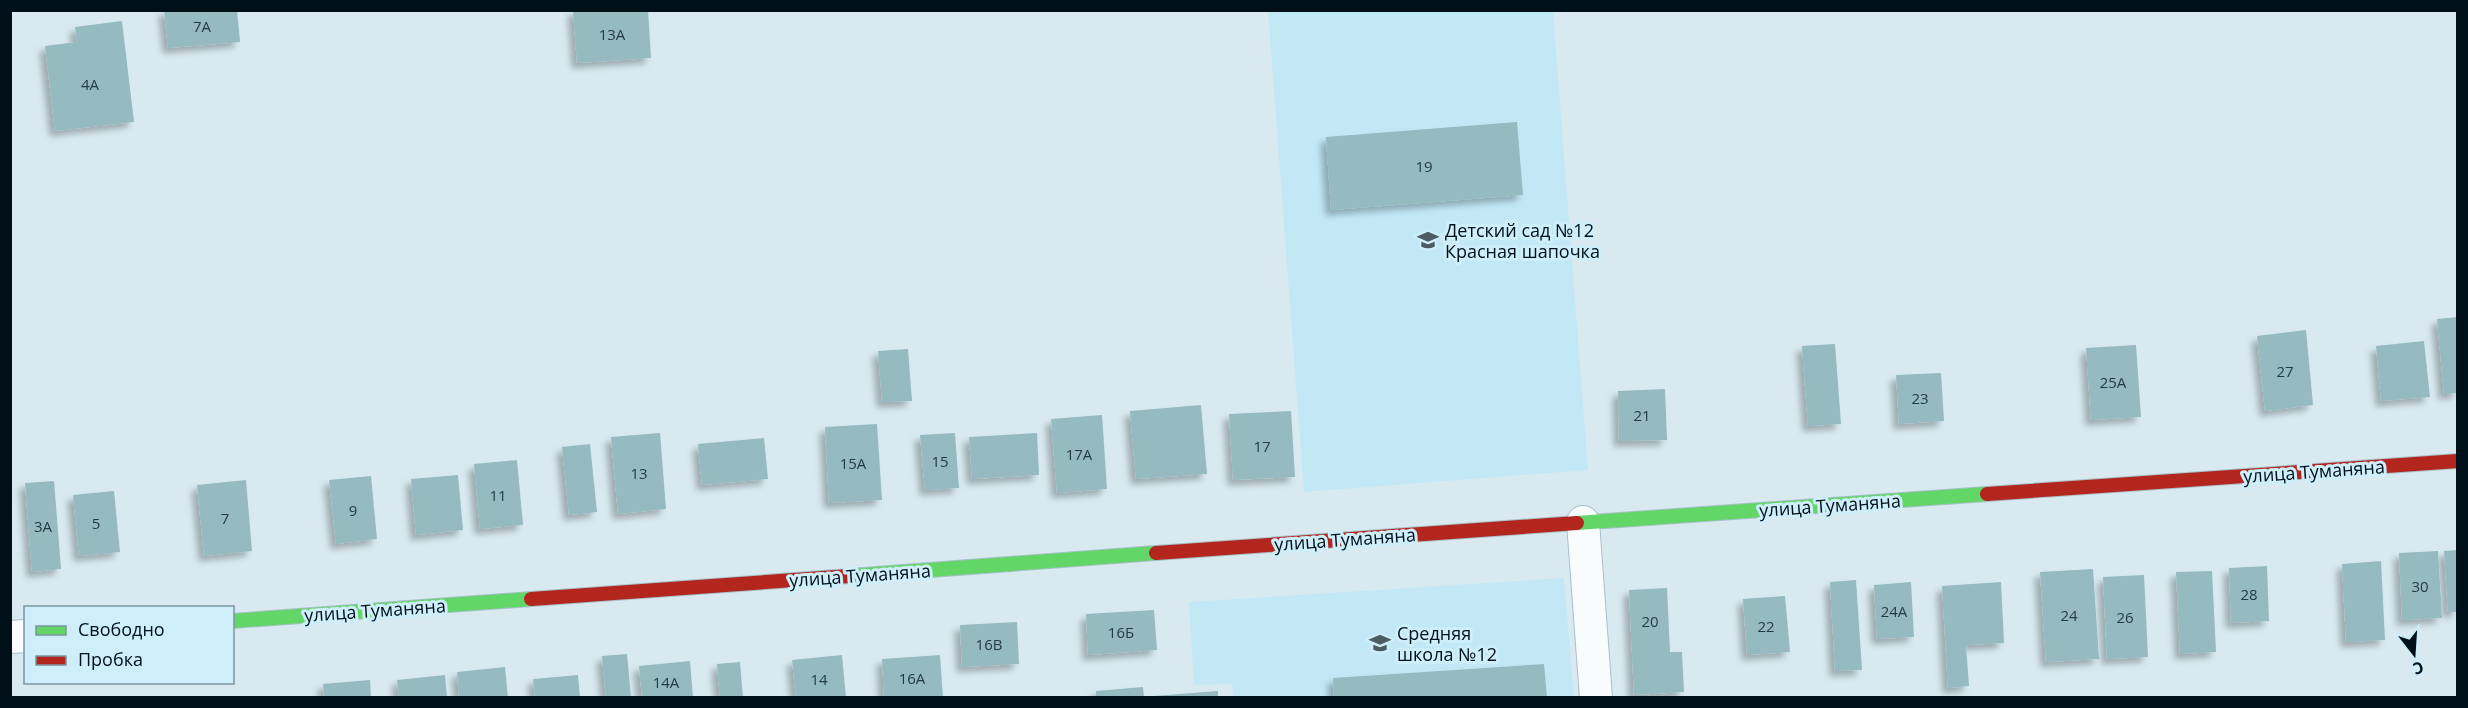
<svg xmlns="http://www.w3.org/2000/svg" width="2468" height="708" font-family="'Open Sans',sans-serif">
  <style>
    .built { fill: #c2e8f6 }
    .building { fill: #95bbc0; filter: url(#shadow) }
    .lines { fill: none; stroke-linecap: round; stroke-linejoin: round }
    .street-casing { stroke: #a8c0c9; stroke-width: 34 }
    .fast-casing { stroke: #a8c0c9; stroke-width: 16 }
    .jam-casing { stroke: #a8c0c9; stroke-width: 16 }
    .street { stroke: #f9fcfd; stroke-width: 32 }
    .fast { stroke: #63d668; stroke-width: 14 }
    .jam { stroke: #b3261e; stroke-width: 14 }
    .labels { text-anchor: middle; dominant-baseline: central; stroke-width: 6; stroke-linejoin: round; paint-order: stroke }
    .number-label { font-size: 15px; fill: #253b43 }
    .poi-label { font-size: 18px; fill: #001019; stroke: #ceeefa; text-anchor: start }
    .street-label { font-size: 18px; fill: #001019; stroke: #ceeefa }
  </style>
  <defs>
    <filter id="shadow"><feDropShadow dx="-5.5" dy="5.5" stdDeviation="3" flood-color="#0004"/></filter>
  </defs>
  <rect width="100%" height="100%" fill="#d8eaf0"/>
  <g class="built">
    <path d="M1268 11H1553L1588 470 1304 492Z"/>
    <path d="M1564 578 1574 697H1233L1232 684 1194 685 1189 602Z"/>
  </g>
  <g class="building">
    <path d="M164 10H237L240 42 168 48Z"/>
    <path d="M573 10H648L651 58 577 63Z"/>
    <path d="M122 21 134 122 55 131 45 46 77 42 75 27Z"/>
    <path d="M1517 122 1523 195 1331 210 1326 137Z"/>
    <path d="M2458 317V393L2444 394 2437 319Z"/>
    <path d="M2306 330 2313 405 2265 411 2257 336Z"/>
    <path d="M2424 341 2430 397 2381 401 2376 346Z"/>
    <path d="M1835 344 1841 424 1808 426 1802 346Z"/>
    <path d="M2136 345 2141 417 2091 420 2086 348Z"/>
    <path d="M908 349 912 401 882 402 878 351Z"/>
    <path d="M1941 373 1944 421 1899 424 1896 375Z"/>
    <path d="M1665 389 1667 440 1619 441 1618 391Z"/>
    <path d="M1201 405 1207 474 1136 479 1130 411Z"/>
    <path d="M1291 411 1295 477 1233 480 1229 414Z"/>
    <path d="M1102 415 1107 489 1057 493 1051 419Z"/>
    <path d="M877 424 882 500 829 503 825 427Z"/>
    <path d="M660 433 666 509 618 514 611 437Z"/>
    <path d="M955 433 959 488 925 490 920 435Z"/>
    <path d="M1037 433 1039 475 972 479 969 437Z"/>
    <path d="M764 438 768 479 702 485 698 444Z"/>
    <path d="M590 444 597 512 569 515 562 447Z"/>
    <path d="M517 460 523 525 480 529 474 464Z"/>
    <path d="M458 475 463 530 416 535 411 479Z"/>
    <path d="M371 476 377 539 336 544 329 480Z"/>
    <path d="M246 480 252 551 204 556 197 485Z"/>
    <path d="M54 481 61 569 32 572 25 483Z"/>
    <path d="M114 491 120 552 79 556 73 495Z"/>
    <path d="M2458 550V612H2448L2444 551Z"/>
    <path d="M2438 551 2442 618 2402 620 2399 553Z"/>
    <path d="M2381 561 2385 640 2346 642 2342 564Z"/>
    <path d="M2267 566 2269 621 2231 623 2229 568Z"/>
    <path d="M2093 569 2099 659 2046 662 2040 572Z"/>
    <path d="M2212 571 2216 652 2180 654 2176 572Z"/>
    <path d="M2144 575 2148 657 2107 659 2103 577Z"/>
    <path d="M1856 580 1862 670 1835 671 1830 582Z"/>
    <path d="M1911 582 1914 637 1877 639 1874 585Z"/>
    <path d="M2001 582 2004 643 1966 645 1969 686 1948 688 1942 586Z"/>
    <path d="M1667 588 1670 652H1682L1684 692 1634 695 1629 590Z"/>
    <path d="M1785 596 1790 652 1747 655 1743 599Z"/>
    <path d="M1154 610 1157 650 1088 655 1086 614Z"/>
    <path d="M1017 622 1019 664 962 667 960 625Z"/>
    <path d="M627 654 631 698H606L602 656Z"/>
    <path d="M842 655 846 698H796L792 660Z"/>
    <path d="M940 655 943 698H884L882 659Z"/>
    <path d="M690 661 693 698H642L639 666Z"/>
    <path d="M740 662 743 698H720L717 664Z"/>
    <path d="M1544 664 1547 698H1334L1333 678Z"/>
    <path d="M505 667 508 698H459L457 672Z"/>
    <path d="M445 675 447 698H399L397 680Z"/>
    <path d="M578 675 580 698H535L533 679Z"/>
    <path d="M370 680 371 698H324L323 684Z"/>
    <path d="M1143 687 1144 698H1096V691Z"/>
    <path d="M1218 691V698H1154V696Z"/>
  </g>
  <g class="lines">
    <defs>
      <g id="street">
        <path d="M1583 522 1596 698"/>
        <path d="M10 637 26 636"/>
      </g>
      <g id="fast">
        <path d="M1577 523 1987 494"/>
        <path d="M850 576 1156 553"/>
        <path d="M232 621 531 599"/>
      </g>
      <g id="jam">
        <path d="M1987 494 2458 461"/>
        <path d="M1156 553 1577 523"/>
        <path d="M531 599 850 576"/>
      </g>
    </defs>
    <use href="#street" class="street-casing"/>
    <use href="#fast" class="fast-casing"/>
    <use href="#jam" class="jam-casing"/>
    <use href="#street" class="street"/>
    <use href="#fast" class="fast"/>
    <use href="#jam" class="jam"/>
  </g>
  <defs>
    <symbol id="school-bare" viewBox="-9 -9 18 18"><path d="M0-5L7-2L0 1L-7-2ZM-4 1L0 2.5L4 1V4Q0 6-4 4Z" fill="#4c5c64" stroke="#ceeefa" stroke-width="2.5" paint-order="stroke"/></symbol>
  </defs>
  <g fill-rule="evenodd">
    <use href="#school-bare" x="1413" y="225" width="30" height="30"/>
    <use href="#school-bare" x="1365" y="628" width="30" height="30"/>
  </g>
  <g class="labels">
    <g class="number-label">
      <text x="202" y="26">7А</text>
      <text x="612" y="34">13А</text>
      <text x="90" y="84">4А</text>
      <text x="1424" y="166">19</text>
      <text x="2285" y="371">27</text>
      <text x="2113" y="382">25А</text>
      <text x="1920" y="398">23</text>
      <text x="1642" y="415">21</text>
      <text x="1262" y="446">17</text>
      <text x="1079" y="454">17А</text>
      <text x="940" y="461">15</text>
      <text x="853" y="463">15А</text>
      <text x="639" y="473">13</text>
      <text x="498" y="495">11</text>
      <text x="353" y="510">9</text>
      <text x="225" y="518">7</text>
      <text x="96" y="523">5</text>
      <text x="43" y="526">3А</text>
      <text x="2420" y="586">30</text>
      <text x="2249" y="594">28</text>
      <text x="1894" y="611">24А</text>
      <text x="2069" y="615">24</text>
      <text x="2125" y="617">26</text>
      <text x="1650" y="621">20</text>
      <text x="1766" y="626">22</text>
      <text x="1121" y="632">16Б</text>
      <text x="989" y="644">16В</text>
      <text x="912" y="678">16А</text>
      <text x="819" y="679">14</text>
      <text x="666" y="682">14А</text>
    </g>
    <g class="poi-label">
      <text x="1445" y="230">Детский сад №12<tspan x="1445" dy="21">Красная шапочка</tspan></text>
      <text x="1397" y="633">Средняя<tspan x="1397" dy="21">школа №12</tspan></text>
    </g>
    <g class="street-label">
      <text transform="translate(2314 471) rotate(-4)">улица Туманяна</text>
      <text transform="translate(1830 505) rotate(-4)">улица Туманяна</text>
      <text transform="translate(1345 539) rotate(-4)">улица Туманяна</text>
      <text transform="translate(860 575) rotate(-4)">улица Туманяна</text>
      <text transform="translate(375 610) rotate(-4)">улица Туманяна</text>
    </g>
  </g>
  <rect width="2468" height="708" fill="none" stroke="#001019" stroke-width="24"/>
  <rect x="24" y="606" width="210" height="78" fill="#ceeefa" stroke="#7c95a0" stroke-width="1.5"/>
  <rect x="36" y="626" width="30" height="9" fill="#63d668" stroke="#7c95a0" stroke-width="1.5"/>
  <text x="78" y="636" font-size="18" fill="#001019">Свободно</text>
  <rect x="36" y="656" width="30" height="9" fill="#b3261e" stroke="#7c95a0" stroke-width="1.5"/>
  <text x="78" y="666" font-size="18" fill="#001019">Пробка</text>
  <g transform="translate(2414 654) rotate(163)" stroke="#ceeefa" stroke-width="4.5" paint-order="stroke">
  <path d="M0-4.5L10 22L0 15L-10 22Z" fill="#001019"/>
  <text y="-9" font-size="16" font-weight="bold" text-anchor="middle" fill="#001019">С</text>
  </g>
</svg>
